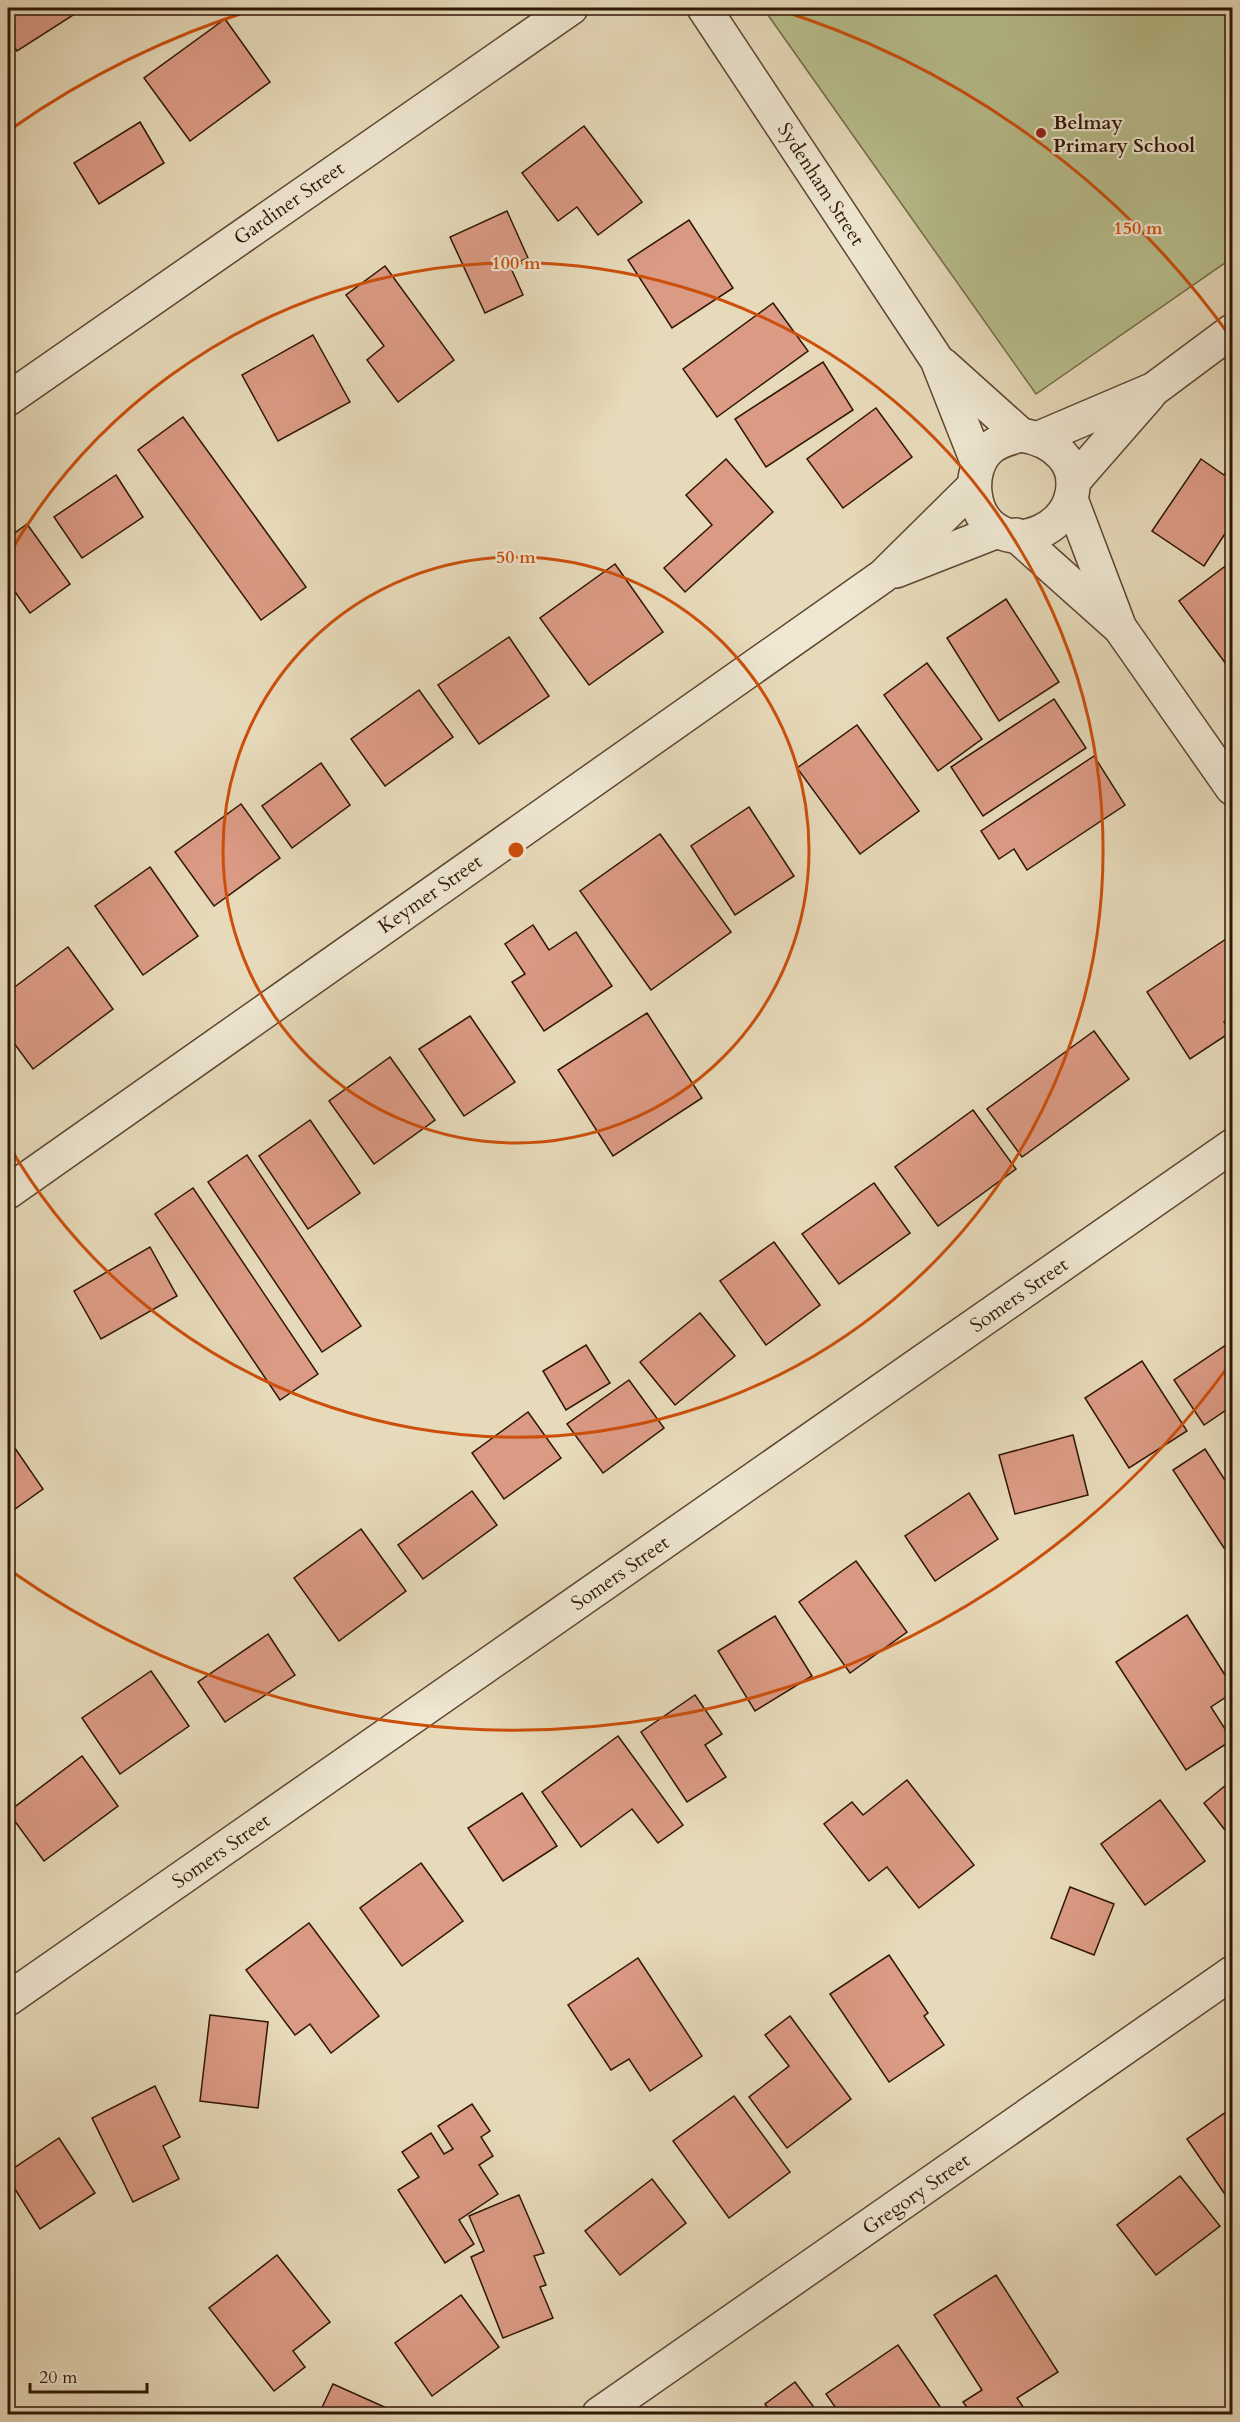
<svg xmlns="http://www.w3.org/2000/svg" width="1240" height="2422" font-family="Cardo,serif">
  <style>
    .green { fill: #b8be8d; stroke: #746a48; stroke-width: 1.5 }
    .building { fill: #db9a84; stroke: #2f1604; stroke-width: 1.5 }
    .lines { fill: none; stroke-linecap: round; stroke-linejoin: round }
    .minor-casing { stroke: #5d4732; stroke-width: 36 }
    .minor { stroke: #efe7d2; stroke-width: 33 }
    .ring { fill: none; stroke: #cc4f0b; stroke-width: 3 }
    .poi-dot { fill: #8f2418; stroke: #efe7d2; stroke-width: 2 }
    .labels { text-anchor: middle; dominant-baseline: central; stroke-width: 4.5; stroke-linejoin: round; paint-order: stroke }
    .poi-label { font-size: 20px; font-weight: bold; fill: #2f1604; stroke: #efe7d2; text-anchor: start }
    .street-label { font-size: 20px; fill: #2f1604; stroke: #efe7d2 }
    .centre { fill: #cc4f0b; stroke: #efe7d2; stroke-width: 3 }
    .ring-label { font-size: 18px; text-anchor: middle; font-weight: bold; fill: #cc4f0b; stroke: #efe7d2; stroke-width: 4.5; stroke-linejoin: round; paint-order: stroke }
  </style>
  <rect width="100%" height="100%" fill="#e7daba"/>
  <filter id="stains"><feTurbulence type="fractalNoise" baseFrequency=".00333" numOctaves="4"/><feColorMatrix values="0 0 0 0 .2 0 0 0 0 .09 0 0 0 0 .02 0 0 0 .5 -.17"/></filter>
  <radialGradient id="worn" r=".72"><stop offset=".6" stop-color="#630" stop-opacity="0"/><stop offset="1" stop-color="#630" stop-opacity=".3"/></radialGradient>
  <path class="green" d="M763 8H1232V258L1036 394Z"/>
  <g class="building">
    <path d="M8 8H80L81 10 17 51 8 37Z"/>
    <path d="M225 19 270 82 190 141 144 78Z"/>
    <path d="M140 122 164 163 99 204 74 163Z"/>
    <path d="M584 126 642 202 598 235 577 207 558 221 522 173Z"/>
    <path d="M507 211 528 258 510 266 523 295 485 313 450 237Z"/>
    <path d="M689 220 733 288 672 328 628 260Z"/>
    <path d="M385 266 454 360 398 402 367 360 384 346 346 295Z"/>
    <path d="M773 303 808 351 717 417 683 369Z"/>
    <path d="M313 335 350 402 278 441 242 375Z"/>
    <path d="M823 362 853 410 766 467 735 419Z"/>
    <path d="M876 408 912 457 843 508 807 459Z"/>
    <path d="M183 417 306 587 261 620 138 450Z"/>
    <path d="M726 459 773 512 685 592 664 568 712 525 686 495Z"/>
    <path d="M1201 459 1224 475 1232 463V523L1204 566 1152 531Z"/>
    <path d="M116 475 143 517 82 558 54 517Z"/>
    <path d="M27 524 70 584 30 613 8 582V538Z"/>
    <path d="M615 564 663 632 589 685 540 618Z"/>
    <path d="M1228 564 1232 571V672L1179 601Z"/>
    <path d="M1006 599 1059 682 999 721 947 638Z"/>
    <path d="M509 637 549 696 479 744 438 685Z"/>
    <path d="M927 663 982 739 938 771 884 695Z"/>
    <path d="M8 684 14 695 8 699Z"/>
    <path d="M419 690 453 737 385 786 351 739Z"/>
    <path d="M1054 699 1086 748 983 816 951 767Z"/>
    <path d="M857 725 919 811 860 854 797 768Z"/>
    <path d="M1094 756 1125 805 1027 870 1014 849 999 859 981 831Z"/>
    <path d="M321 763 350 805 292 848 262 806Z"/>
    <path d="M241 804 280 858 214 906 175 852Z"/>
    <path d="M749 807 794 876 735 915 691 846Z"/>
    <path d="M660 834 731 932 651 990 580 891Z"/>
    <path d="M150 867 198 936 143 975 95 906Z"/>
    <path d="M533 925 549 950 576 932 612 986 544 1031 512 982 525 974 505 944Z"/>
    <path d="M1226 939 1232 949V1016L1224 1022 1231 1032 1190 1059 1147 992Z"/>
    <path d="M68 947 113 1009 33 1069 8 1035V992Z"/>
    <path d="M647 1013 702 1098 613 1156 558 1070Z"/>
    <path d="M470 1016 515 1082 464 1116 419 1049Z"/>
    <path d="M1094 1031 1129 1079 1022 1157 987 1109Z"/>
    <path d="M390 1057 435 1120 374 1164 329 1101Z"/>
    <path d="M973 1110 1016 1169 938 1226 895 1167Z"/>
    <path d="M310 1120 360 1193 308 1229 259 1156Z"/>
    <path d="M247 1155 361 1326 322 1352 208 1182Z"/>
    <path d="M874 1183 910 1233 839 1284 802 1234Z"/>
    <path d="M193 1188 318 1374 280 1400 155 1214Z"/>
    <path d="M774 1242 820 1305 766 1345 720 1281Z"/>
    <path d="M150 1247 177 1296 101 1339 74 1291Z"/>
    <path d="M700 1313 735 1356 675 1405 640 1362Z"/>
    <path d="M1232 1341V1406L1204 1425 1174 1380Z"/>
    <path d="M586 1345 610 1383 566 1410 543 1371Z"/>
    <path d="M1142 1361 1187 1431 1129 1468 1085 1398Z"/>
    <path d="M629 1380 664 1428 603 1473 567 1424Z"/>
    <path d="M528 1412 561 1458 504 1499 472 1453Z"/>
    <path d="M1073 1435 1088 1495 1015 1514 999 1455Z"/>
    <path d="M8 1438 43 1489 8 1514Z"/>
    <path d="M1205 1449 1232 1491V1542L1224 1548 1173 1470Z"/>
    <path d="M472 1491 497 1525 423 1579 398 1545Z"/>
    <path d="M969 1493 998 1539 935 1581 905 1536Z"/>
    <path d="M361 1529 406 1591 339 1641 294 1578Z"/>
    <path d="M856 1561 907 1632 850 1673 799 1602Z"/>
    <path d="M1187 1615 1232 1686V1693L1211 1707 1232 1740 1186 1770 1116 1662Z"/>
    <path d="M775 1616 812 1676 755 1711 718 1651Z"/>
    <path d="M268 1634 295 1675 225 1722 198 1682Z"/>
    <path d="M151 1671 189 1726 120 1774 82 1718Z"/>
    <path d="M695 1695 722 1734 705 1745 726 1777 687 1802 641 1732Z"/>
    <path d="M618 1736 683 1825 658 1843 632 1809 581 1847 542 1792Z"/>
    <path d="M82 1756 118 1806 44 1861 8 1812Z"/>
    <path d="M907 1780 974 1865 919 1908 887 1867 869 1881 824 1824 852 1802 863 1815Z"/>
    <path d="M1232 1780V1839L1204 1803Z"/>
    <path d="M522 1793 557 1846 503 1881 468 1828Z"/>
    <path d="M1160 1800 1205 1861 1145 1905 1101 1844Z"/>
    <path d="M421 1863 463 1921 402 1966 360 1908Z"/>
    <path d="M1070 1887 1114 1904 1094 1955 1051 1938Z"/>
    <path d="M309 1923 379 2016 331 2053 310 2024 295 2035 246 1970Z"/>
    <path d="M889 1955 928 2013 924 2016 944 2045 889 2082 830 1994Z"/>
    <path d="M638 1958 702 2056 650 2091 629 2059 611 2070 568 2005Z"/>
    <path d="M210 2015 268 2022 258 2108 200 2101Z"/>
    <path d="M790 2016 851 2099 787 2148 749 2097 789 2066 765 2035Z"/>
    <path d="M155 2086 180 2137 163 2146 179 2179 133 2202 92 2118Z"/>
    <path d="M734 2096 790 2172 729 2218 673 2141Z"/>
    <path d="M472 2104 490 2131 481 2137 493 2156 479 2165 498 2194 459 2220 474 2244 445 2263 398 2190 419 2177 402 2152 431 2133 444 2154 453 2149 438 2126Z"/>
    <path d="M1232 2108V2202L1231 2203 1187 2139Z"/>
    <path d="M59 2138 95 2193 40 2229 8 2178V2172Z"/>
    <path d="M1180 2176 1220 2226 1156 2275 1117 2225Z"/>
    <path d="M652 2179 686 2223 620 2275 585 2231Z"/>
    <path d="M519 2195 544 2253 534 2256 546 2285 540 2287 553 2318 503 2338 471 2257 484 2251 469 2216Z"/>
    <path d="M277 2255 330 2322 293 2351 305 2367 274 2391 209 2308Z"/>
    <path d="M996 2275 1058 2372 1017 2398 1028 2414H972L963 2402 982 2390 934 2315Z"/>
    <path d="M461 2295 499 2347 432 2396 395 2343Z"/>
    <path d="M898 2345 943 2411 939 2414H840L826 2394Z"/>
    <path d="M795 2382 819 2414H772L765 2404Z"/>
    <path d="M333 2384 400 2414H319Z"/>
  </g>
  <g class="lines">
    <defs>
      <g id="minor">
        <path d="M704 8 937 360 978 464"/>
        <path d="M943 365 1021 435"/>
        <path d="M8 399 571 8"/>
        <path d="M1021 435C1054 440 1083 464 1070 501 1060 528 1024 546 998 531 971 516 967 471 988 450 997 441 1008 439 1021 435Z"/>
        <path d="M1039 438 1154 389 1232 331"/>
        <path d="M1073 482 1149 395"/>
        <path d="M1071 499 1118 623"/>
        <path d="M1016 535 1120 628 1232 788"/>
        <path d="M896 571 998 531"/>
        <path d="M8 1192 883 576 973 487"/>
        <path d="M8 1999 1232 1146"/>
        <path d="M599 2414 1232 1973"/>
      </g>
    </defs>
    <use href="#minor" class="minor-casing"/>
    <use href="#minor" class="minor"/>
  </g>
  <g class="ring">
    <circle cx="516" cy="850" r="293"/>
    <path d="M8 556A587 587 0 1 1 8 1144"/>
    <path d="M1232 1361A880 880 0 0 1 11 1571M11 129A880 880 0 0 1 259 8M773 8A880 880 0 0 1 1232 339"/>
  </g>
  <circle class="poi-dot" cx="1041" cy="133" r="6"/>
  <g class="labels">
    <g class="poi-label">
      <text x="1053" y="122">Belmay<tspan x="1053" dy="23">Primary School</tspan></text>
    </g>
    <g class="street-label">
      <text transform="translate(821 184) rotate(57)">Sydenham Street</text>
      <text transform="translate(289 203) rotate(-35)">Gardiner Street</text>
      <text transform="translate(430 894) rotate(-35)">Keymer Street</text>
      <text transform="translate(1019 1295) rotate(-35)">Somers Street</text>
      <text transform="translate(620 1573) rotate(-35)">Somers Street</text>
      <text transform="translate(221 1851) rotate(-35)">Somers Street</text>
      <text transform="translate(916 2194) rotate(-35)">Gregory Street</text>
    </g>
  </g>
  <circle cx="516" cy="850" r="9" class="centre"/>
  <g class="ring-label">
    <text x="1138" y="234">150 m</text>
    <text x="516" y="269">100 m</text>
    <text x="516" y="563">50 m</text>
  </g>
  <rect width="1240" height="2422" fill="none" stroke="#e7daba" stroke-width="30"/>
  <rect x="9" y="9" width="1222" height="2404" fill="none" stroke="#2f1604" stroke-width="3"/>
  <rect x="15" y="15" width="1210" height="2392" fill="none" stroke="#2f1604" stroke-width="1.5"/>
  <path d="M30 2383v9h117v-9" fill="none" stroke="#2f1604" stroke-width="3"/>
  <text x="39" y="2383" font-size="18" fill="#2f1604" stroke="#efe7d2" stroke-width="4.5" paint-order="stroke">20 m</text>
  <rect width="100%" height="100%" filter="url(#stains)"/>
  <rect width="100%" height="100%" fill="url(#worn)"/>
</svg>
